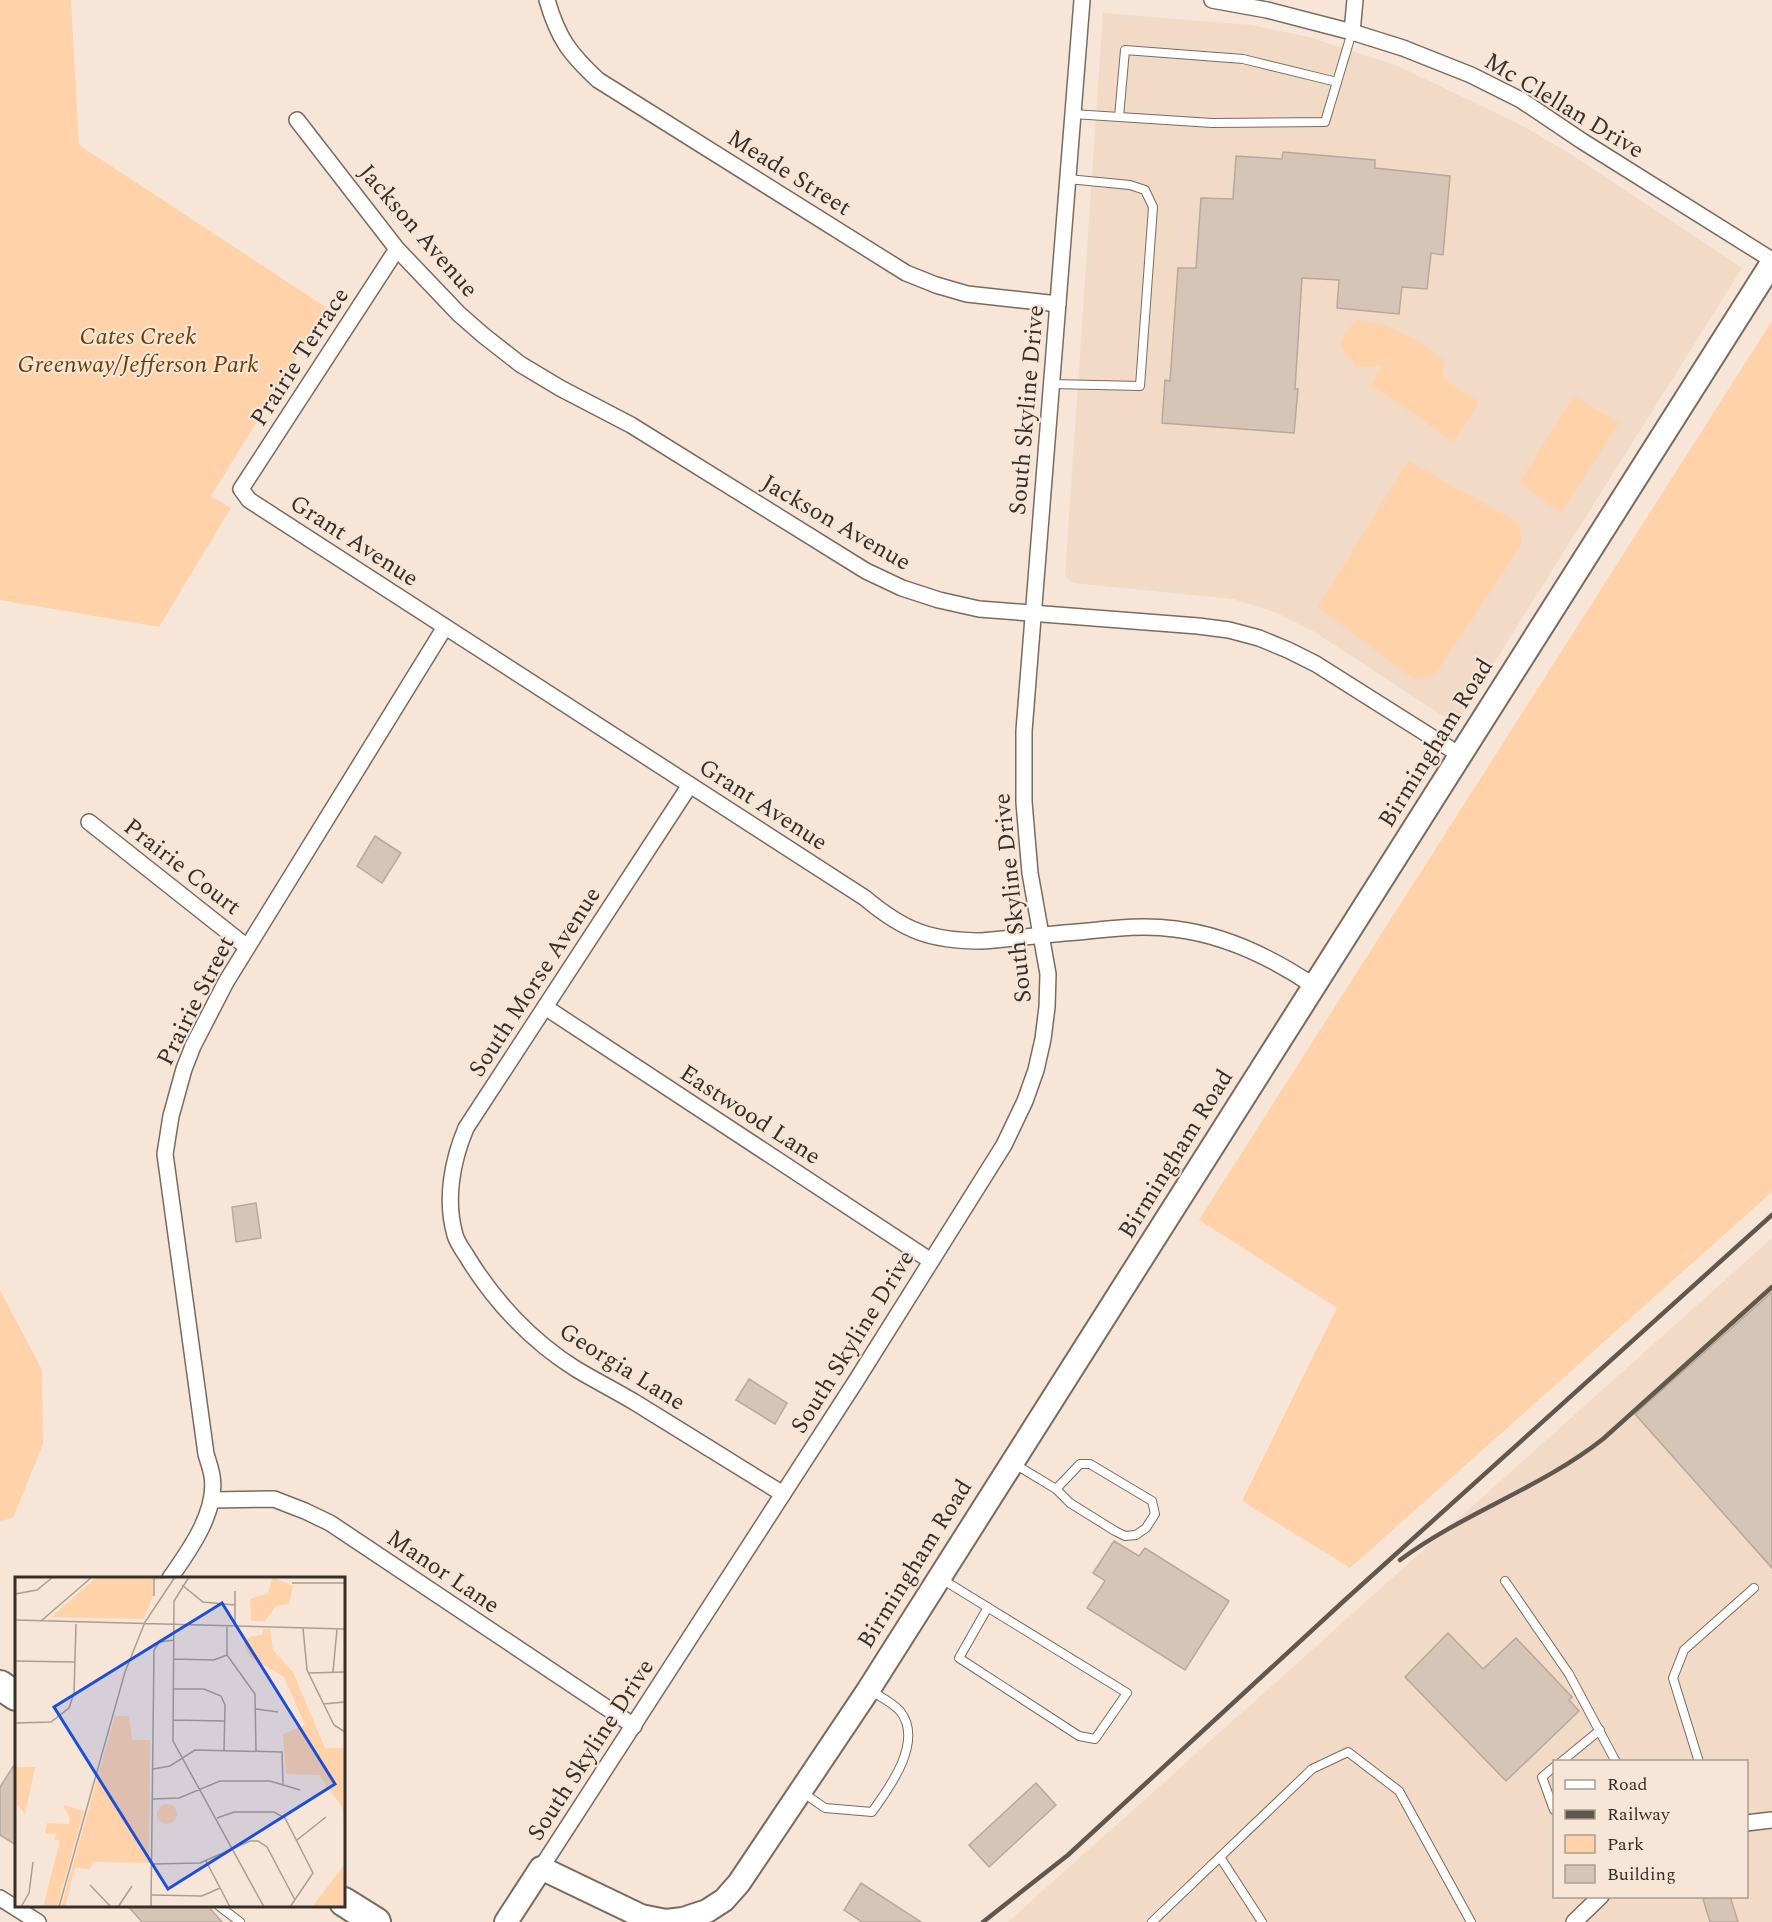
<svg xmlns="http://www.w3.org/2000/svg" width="1772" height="1922" font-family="Spectral,serif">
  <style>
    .built { fill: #f1dac6; fill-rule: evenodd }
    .green { fill: #ffd2a9 }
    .building { fill: #d6c5b6; stroke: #b9a89a; stroke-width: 1.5 }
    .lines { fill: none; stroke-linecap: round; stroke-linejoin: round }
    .lane-casing { stroke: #7a6b5d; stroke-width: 10 }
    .street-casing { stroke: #7a6b5d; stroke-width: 18 }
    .secondary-casing { stroke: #7a6b5d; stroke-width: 26 }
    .highway-casing { stroke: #7a6b5d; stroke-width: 32 }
    .lane { stroke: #fff; stroke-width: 8 }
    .street { stroke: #fff; stroke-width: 15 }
    .secondary { stroke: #fff; stroke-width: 22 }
    .highway { stroke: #fff; stroke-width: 28 }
    .rail { stroke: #61574f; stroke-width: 4.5 }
    .labels { text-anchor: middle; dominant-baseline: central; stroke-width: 4.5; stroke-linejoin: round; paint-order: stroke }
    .street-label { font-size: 24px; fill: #362f29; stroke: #f7e6d7 }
    .park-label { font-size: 24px; font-style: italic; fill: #6f3e00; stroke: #f7e6d7 }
    .inset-road { fill: none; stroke: #aa9d91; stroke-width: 1.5 }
    .view { fill: #1d4ed8; fill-opacity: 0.15; stroke: #1d4ed8; stroke-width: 3 }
    .inset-edge { fill: none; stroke: #362f29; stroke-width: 3 }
  </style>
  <rect width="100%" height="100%" fill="#f7e6d7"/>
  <g class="built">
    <path d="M1103 13 1252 25 1309 37 1398 66 1521 125 1569 153 1742 268 1462 714 1446 718 1313 631 1275 612 1233 599 1072 583 1065 576Z"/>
    <path d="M1772 1238V1922H1008ZM1554 1762H1746V1896H1554Z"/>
  </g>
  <g class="green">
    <path d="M0 0H71L79 145 327 308 211 496 231 508 159 627 0 600Z"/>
    <path d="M1355 320 1383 325 1413 338 1446 362 1442 370 1445 380 1479 402 1454 442 1372 385 1382 366 1355 367 1339 344Z"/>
    <path d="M1772 321V1192L1350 1568 1242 1501 1337 1308 1199 1220Z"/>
    <path d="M1574 396 1619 423 1561 513 1519 483Z"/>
    <path d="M1408 461 1519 523 1522 544 1435 675 1414 679 1318 607Z"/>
    <path d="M0 1290 42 1370 43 1444 13 1518 0 1521Z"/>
  </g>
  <g class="building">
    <path d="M1283 152 1375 160V168L1450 176 1443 255 1431 253 1427 289 1402 287 1399 314 1337 308 1339 280 1302 278 1295 389H1298L1294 433 1162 423 1165 380 1170 381 1178 268H1196L1201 198 1233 199 1236 156 1282 159Z"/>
    <path d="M375 836 401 853 382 883 357 866Z"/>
    <path d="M256 1203 261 1238 236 1242 232 1207Z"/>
    <path d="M1772 1292V1568L1635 1414Z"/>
    <path d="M749 1379 787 1403 775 1424 736 1400Z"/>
    <path d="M1114 1541 1139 1556 1145 1548 1229 1601 1185 1670 1087 1608 1105 1581 1093 1573Z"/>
    <path d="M1448 1633 1483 1669 1516 1638 1572 1697 1569 1700 1579 1711 1506 1781 1405 1677Z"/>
    <path d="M16 1762V1845L0 1835V1787Z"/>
    <path d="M1036 1783 1056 1805 989 1867 969 1845Z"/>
    <path d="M861 1883 921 1922H862L844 1910Z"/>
    <path d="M1711 1896H1730L1738 1922H1710L1703 1899Z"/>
    <path d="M127 1905H207L222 1922H142Z"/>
  </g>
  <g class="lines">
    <defs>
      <g id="lane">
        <path d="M1073 114 1212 123 1325 122 1352 32"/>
        <path d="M1119 117 1125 50 1243 59 1337 82"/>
        <path d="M1052 384 1140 386 1153 207 1145 190 1130 185 1068 179"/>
        <path d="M1013 1463 1056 1489 1070 1503 1115 1531 1125 1536 1136 1535 1146 1528 1155 1514 1152 1501 1090 1464H1080L1056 1489"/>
        <path d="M940 1578 1127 1693 1095 1739 1079 1736 959 1658 988 1607"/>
        <path d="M1505 1581 1569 1674 1616 1762"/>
        <path d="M1561 1762 1600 1730"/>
        <path d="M1699 1762 1673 1678 1684 1650 1754 1588"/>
        <path d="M1554 1767 1542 1777 1554 1810"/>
        <path d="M802 1792 825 1808 872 1812C890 1787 924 1741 900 1711 893 1703 879 1696 870 1690"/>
        <path d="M1220 1857 1262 1922"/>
        <path d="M219 1906 240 1922"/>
        <path d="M1152 1922 1312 1769 1348 1752 1399 1791 1471 1922"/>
      </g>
      <g id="street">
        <path d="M547 0C558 38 569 53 598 80L906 273 936 285 967 294 1058 304"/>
        <path d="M1212 0 1267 10 1352 32 1403 48 1471 75 1521 100 1582 141 1772 260"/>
        <path d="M1352 32 1355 0"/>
        <path d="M297 120 397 249 459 314 483 335 520 364 560 388 631 425 866 571 902 588 939 600 979 609 1198 626 1229 630 1259 638 1288 650 1316 664 1460 755"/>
        <path d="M397 249 241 489 249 500 865 898C904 931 931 941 982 941 1017 938 1052 934 1088 931 1117 928 1145 925 1175 929 1226 935 1271 957 1314 986"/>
        <path d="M690 785 466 1128C452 1161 445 1200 455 1235 457 1242 462 1249 466 1255 493 1300 531 1341 576 1369 596 1381 616 1391 636 1403 685 1433 734 1464 783 1494"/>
        <path d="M89 822 247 947"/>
        <path d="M545 1007 931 1261"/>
        <path d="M212 1500 274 1499 305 1511 330 1523 634 1726"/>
        <path d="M170 1578C189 1551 218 1511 212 1476 211 1469 208 1461 206 1454L165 1154 171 1116 184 1069 193 1046 226 982 445 627"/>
        <path d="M1746 1823 1772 1820"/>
        <path d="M541 1868 856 1381 1004 1145 1025 1101 1036 1070 1043 1039 1047 1007 1048 974 1030 873 1024 802V731L1082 0"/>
        <path d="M0 1898 38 1922"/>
        <path d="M1574 1922 1601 1896"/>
      </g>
      <path id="secondary" d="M506 1922 541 1868 641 1916 666 1921 683 1919 707 1911 724 1900 739 1883 869 1689 1772 263"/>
      <g id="highway">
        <path d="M0 1685 16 1696"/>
        <path d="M344 1902 376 1922"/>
      </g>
    </defs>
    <use href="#lane" class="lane-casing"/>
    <use href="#street" class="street-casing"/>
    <use href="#secondary" class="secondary-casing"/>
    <use href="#highway" class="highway-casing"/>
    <use href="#lane" class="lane"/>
    <use href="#street" class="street"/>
    <use href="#secondary" class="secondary"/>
    <use href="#highway" class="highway"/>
    <g class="rail">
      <path d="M1400 1560C1463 1513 1541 1488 1603 1439L1772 1287"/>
      <path d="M983 1922 1068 1855 1346 1599 1772 1215"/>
    </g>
  </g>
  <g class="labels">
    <g class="street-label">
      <text transform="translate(1564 106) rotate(31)">Mc Clellan Drive</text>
      <text transform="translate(789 173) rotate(32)">Meade Street</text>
      <text transform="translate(418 231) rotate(49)">Jackson Avenue</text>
      <text transform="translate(300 357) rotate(-57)">Prairie Terrace</text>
      <text transform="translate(1027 410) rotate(-85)">South Skyline Drive</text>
      <text transform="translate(836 523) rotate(30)">Jackson Avenue</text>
      <text transform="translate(354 541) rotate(33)">Grant Avenue</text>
      <text transform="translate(1436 743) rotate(-58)">Birmingham Road</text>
      <text transform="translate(763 805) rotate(33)">Grant Avenue</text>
      <text transform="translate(182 867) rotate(38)">Prairie Court</text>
      <text transform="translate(1013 898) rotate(-96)">South Skyline Drive</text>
      <text transform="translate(535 982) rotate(-57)">South Morse Avenue</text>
      <text transform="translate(196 1001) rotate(-63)">Prairie Street</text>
      <text transform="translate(750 1115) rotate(33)">Eastwood Lane</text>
      <text transform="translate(1176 1154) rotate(-58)">Birmingham Road</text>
      <text transform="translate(853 1342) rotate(-58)">South Skyline Drive</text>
      <text transform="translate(622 1367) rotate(32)">Georgia Lane</text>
      <text transform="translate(915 1564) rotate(-58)">Birmingham Road</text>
      <text transform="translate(443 1572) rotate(34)">Manor Lane</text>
      <text transform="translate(591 1750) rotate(-57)">South Skyline Drive</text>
    </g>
    <g class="park-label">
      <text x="138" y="337">Cates Creek<tspan x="138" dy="28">Greenway/Jefferson Park</tspan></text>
    </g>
  </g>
  <g transform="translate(15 1577)">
    <rect width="330" height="330" fill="#f7e6d7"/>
    <path d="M82 0H157L138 4V19L129 42 36 40ZM258 0 278 9 274 27 261 29 250 44H236L235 22 253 16ZM248 52H255L258 73 278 95 310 171H330V252L327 230 304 198 271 197 268 157 290 148 269 100 235 80 231 73 229 65 236 59 247 58ZM100 139H114L117 163H135L134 286 78 285 75 292 60 291 50 330H46ZM0 190H20L10 237 0 225ZM142 237a10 10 0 1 1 20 0a10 10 0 1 1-20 0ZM48 228 69 234 42 330H28L45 263H40L41 256 30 257 32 246 54 247 55 241ZM330 287V330H297Z" fill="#ffd2a9"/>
    <path class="inset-road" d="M139 0V19M174 0 159 24 158 164 249 330M277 6H330M167 8 188 25 220 28M0 17 22 13 38 0M0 43 330 52M26 44 77 0M220 48V14M212 50V78L240 117 241 174M288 51 292 93 319 148 330 155M159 82 199 83 212 78M0 84 59 85M318 95 322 52M293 96 330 95M158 112H189L206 119 210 128 209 174M308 127 330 125M241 132 263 135M158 143 209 144M0 146 36 145 54 131 59 116 61 47M138 192 155 189 180 173 267 175 268 207M138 222 164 221 205 204H255L285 213M202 241 219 235H259L270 241 298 296 275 330M282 263 311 240M191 284 215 330M138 287 185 286 235 264H243L252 270 280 323M75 308 96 330M137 318 187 319 205 311M6 330 14 316 18 285M44 330 110 95 130 45 160 0M103 330 117 309M136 330 139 73 144 65 159 63"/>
    <path class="view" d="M207 26 320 207 153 312 39 130Z"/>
    <rect width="330" height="330" class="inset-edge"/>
  </g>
  <rect x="1553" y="1760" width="195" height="138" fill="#f7e6d7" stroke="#aa9d91" stroke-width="1.5"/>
  <rect x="1565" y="1780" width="30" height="9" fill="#ffffff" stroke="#aa9d91" stroke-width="1.5"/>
  <text x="1607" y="1790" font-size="18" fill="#362f29">Road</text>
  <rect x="1565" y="1810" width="30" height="9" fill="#61574f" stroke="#aa9d91" stroke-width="1.5"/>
  <text x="1607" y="1820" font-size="18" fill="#362f29">Railway</text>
  <rect x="1565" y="1835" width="30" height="18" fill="#ffd2a9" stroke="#aa9d91" stroke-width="1.5"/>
  <text x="1607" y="1850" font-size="18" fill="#362f29">Park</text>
  <rect x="1565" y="1865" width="30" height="18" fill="#d6c5b6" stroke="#aa9d91" stroke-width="1.5"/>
  <text x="1607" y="1880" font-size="18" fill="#362f29">Building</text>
</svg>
